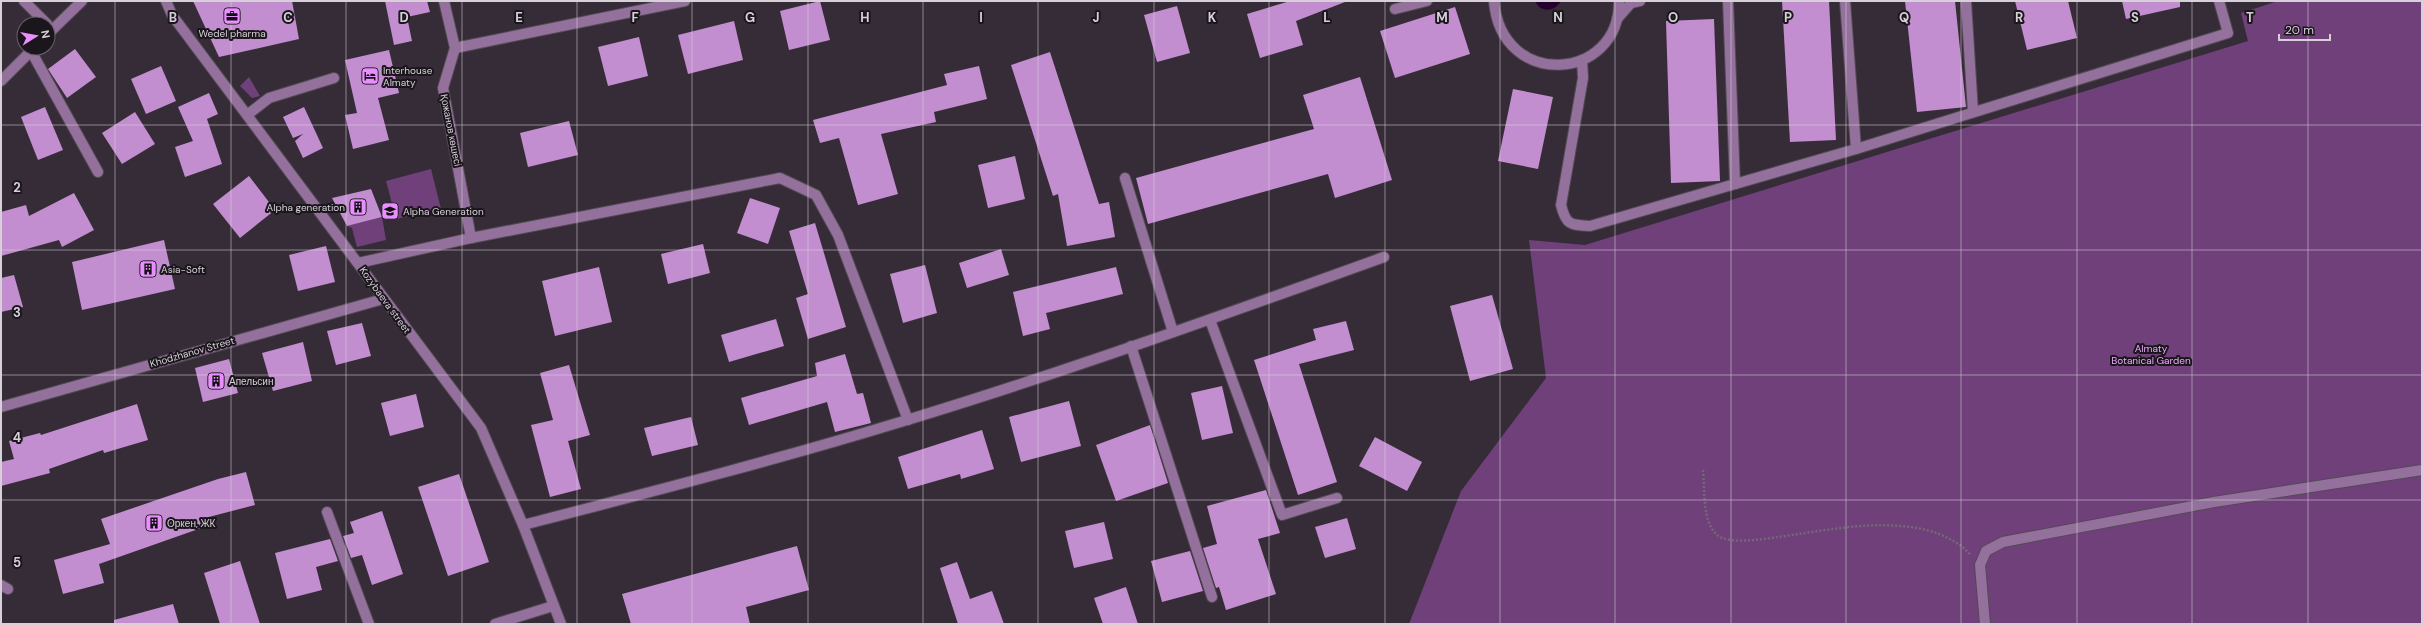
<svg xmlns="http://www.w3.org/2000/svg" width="2423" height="625" font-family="'DM Sans',sans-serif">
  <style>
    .green { fill: #6f407a }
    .water { fill: #25022d }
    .building { fill: #c38ecf }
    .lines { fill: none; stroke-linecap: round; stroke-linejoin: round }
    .minor-casing { stroke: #534a55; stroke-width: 12 }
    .path { stroke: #736a75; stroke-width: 2.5; stroke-dasharray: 2 2; stroke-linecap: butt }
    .minor { stroke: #94719c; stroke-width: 10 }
    .grid { fill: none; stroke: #d7d0d8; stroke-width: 1; stroke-opacity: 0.55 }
    .labels { text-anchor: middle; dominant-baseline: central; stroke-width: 4; stroke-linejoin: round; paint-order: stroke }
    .poi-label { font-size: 10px; fill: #d7d0d8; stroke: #1a161c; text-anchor: start }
    .street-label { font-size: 10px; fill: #d7d0d8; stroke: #1a161c }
    .park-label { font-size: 10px; fill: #eea7fe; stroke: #1a161c }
    .grid-label { font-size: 13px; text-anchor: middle; font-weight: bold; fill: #d7d0d8; stroke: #1a161c; stroke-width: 4; stroke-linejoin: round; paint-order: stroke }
  </style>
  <rect width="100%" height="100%" fill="#362c38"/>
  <g class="green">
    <path d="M2278 1H2422V624H1409L1461 491 1546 378 1529 240 1585 245 2248 41 2241 13Z"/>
    <path d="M249 77 260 96 252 98 240 86Z"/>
    <path d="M431 169 441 209 396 219 386 181Z"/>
    <path d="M382 217 386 240 357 247 352 228 347 226Z"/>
  </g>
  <path class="water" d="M1535 1H1561C1555 12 1540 13 1535 1Z"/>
  <g class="building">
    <path d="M193 1H292L299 39 219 57Z"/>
    <path d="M385 1H427L430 12 407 17 412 41 394 45Z"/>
    <path d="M820 1 830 40 789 50 780 11Z"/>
    <path d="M1290 1 1345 2 1296 21 1303 45 1260 58 1247 14Z"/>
    <path d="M1782 1H1829L1836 140 1790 142Z"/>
    <path d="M1905 1H1955L1966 107 1917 112Z"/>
    <path d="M2015 1H2068L2077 38 2027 50Z"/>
    <path d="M2122 1H2180V7L2126 19Z"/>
    <path d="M1177 6 1190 53 1157 62 1144 15Z"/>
    <path d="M1455 7 1470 54 1395 78 1380 31Z"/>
    <path d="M1714 19 1720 181 1671 183 1666 21Z"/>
    <path d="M734 21 743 60 688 74 678 35Z"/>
    <path d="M639 37 648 76 608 86 598 47Z"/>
    <path d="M75 49 96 77 67 98 48 69Z"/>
    <path d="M389 50 399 93 378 98 389 140 353 149 345 115 357 113 345 60Z"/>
    <path d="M1050 52 1099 204 1109 202 1115 237 1067 246 1058 194 1053 196 1011 65Z"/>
    <path d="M161 66 176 101 146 114 131 79Z"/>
    <path d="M979 66 987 99 934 112 936 122 881 134 898 194 858 205 839 138 820 143 813 120 947 85 944 74Z"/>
    <path d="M1360 77 1392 180 1335 198 1328 174 1148 224 1136 178 1314 129 1303 95Z"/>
    <path d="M1513 89 1553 97 1538 169 1498 161Z"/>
    <path d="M209 93 218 114 207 119 222 164 185 177 175 147 193 141 178 107Z"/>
    <path d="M45 107 63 150 38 160 21 117Z"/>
    <path d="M304 107 323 148 303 158 295 141 303 134 293 138 283 117Z"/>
    <path d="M135 112 155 144 122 164 102 133Z"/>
    <path d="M569 121 578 155 528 167 520 133Z"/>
    <path d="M1015 156 1025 199 988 208 978 165Z"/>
    <path d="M249 176 275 210 240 238 213 204Z"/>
    <path d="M371 189 382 217 347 226 332 198Z"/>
    <path d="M74 193 94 230 62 247 59 240 1 256V212L26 205 29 216Z"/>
    <path d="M750 198 780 208 768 244 737 233Z"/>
    <path d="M815 223 846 327 808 339 796 298 808 294 789 231Z"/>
    <path d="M164 240 175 289 82 310 72 262Z"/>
    <path d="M703 244 710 273 668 284 661 254Z"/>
    <path d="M326 246 335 282 298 291 289 255Z"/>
    <path d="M1001 249 1009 275 967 288 959 263Z"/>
    <path d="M925 265 937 313 903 323 890 274Z"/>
    <path d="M599 267 612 322 555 336 542 281Z"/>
    <path d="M1116 267 1123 294 1046 313 1050 329 1023 336 1013 292Z"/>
    <path d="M14 275 23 307 1 312V278Z"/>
    <path d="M1492 295 1513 369 1470 381 1450 306Z"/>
    <path d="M776 319 784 346 729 362 721 335Z"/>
    <path d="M1346 321 1354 350 1299 364 1337 482 1298 495 1254 360 1316 340 1313 329Z"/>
    <path d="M362 323 371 356 336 365 327 331Z"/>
    <path d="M303 342 312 381 273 391 262 353Z"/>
    <path d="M845 354 857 394 863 393 871 423 835 432 827 402 749 425 741 398 817 376 815 363Z"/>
    <path d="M229 359 238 393 203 402 195 368Z"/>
    <path d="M569 365 590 435 568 441 581 489 550 497 531 425 553 420 540 373Z"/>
    <path d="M1222 386 1233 433 1202 440 1191 393Z"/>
    <path d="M416 394 424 427 390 436 381 403Z"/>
    <path d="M1069 401 1081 446 1021 462 1009 417Z"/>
    <path d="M137 404 148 440 104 453 103 450 49 469 50 473 1 486V462L14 459 9 441 40 433 41 435Z"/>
    <path d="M691 417 698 445 652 456 644 428Z"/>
    <path d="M1150 425 1168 483 1116 501 1096 445Z"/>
    <path d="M982 430 994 469 961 479 960 474 908 489 898 457Z"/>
    <path d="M1375 437 1422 462 1407 491 1359 466Z"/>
    <path d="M246 472 255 505 205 518 207 526 99 564 104 583 63 594 54 560 110 544 101 519 218 479Z"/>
    <path d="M459 474 489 562 448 576 418 487Z"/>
    <path d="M1266 490 1280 533 1258 539 1276 594 1226 610 1219 587 1216 588 1203 548 1217 544 1207 506Z"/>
    <path d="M382 511 403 574 372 585 362 555 351 558 343 536 354 533 350 522Z"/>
    <path d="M1347 518 1356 549 1325 558 1315 527Z"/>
    <path d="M1104 522 1113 559 1074 568 1065 531Z"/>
    <path d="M330 539 338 561 316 567 322 590 287 599 275 553Z"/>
    <path d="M797 546 809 590 746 607 750 624H631L622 594Z"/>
    <path d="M1190 551 1203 591 1162 602 1151 561Z"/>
    <path d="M240 561 260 624H220L204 573Z"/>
    <path d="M957 562 970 599 992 591 1004 624H958L940 568Z"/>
    <path d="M1126 587 1138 624H1103L1094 598Z"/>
    <path d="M173 604 179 624H114V620Z"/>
  </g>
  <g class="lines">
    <defs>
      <g id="minor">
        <path d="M24 1 47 24"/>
        <path d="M166 1 172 15 481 428 523 525 561 624"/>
        <path d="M444 1 455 48 443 88 471 238"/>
        <path d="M1494 1C1501 90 1620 82 1619 1"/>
        <path d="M1728 1 1735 184"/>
        <path d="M1845 1 1856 149"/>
        <path d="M1966 1 1973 112"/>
        <path d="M1395 9 1427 1"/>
        <path d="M1617 19 1631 3 1640 1"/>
        <path d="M48 34 82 1"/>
        <path d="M455 48 685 1"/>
        <path d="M31 51 98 172"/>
        <path d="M1582 60 1583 78 1561 205C1566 225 1570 225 1590 226L1856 149 2228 33 2219 1"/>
        <path d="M1 81 34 48"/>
        <path d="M247 115 269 98 334 78"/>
        <path d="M1125 178 1173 332"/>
        <path d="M358 263 471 238 780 178 816 195 838 235 908 420"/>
        <path d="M1210 320 1282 515 1337 498"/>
        <path d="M1131 346 1212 597"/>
        <path d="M1 407 383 299"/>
        <path d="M327 512 369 624"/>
        <path d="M523 525C651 492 780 459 907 420 1068 371 1226 314 1384 257"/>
        <path d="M1 585 8 589"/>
        <path d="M495 624 553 606"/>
        <path d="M1985 624 1980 565 1986 551 2003 542 2214 502 2422 470"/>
      </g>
    </defs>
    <use href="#minor" class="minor-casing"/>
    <path class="path" d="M1703 470C1705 489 1702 520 1716 534 1745 562 1905 487 1970 554"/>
    <use href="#minor" class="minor"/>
  </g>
  <path class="grid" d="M115 1V624M231 1V624M346 1V624M462 1V624M577 1V624M692 1V624M808 1V624M923 1V624M1038 1V624M1154 1V624M1269 1V624M1385 1V624M1500 1V624M1615 1V624M1731 1V624M1846 1V624M1961 1V624M2077 1V624M2192 1V624M2308 1V624M1 125H2422M1 250H2422M1 375H2422M1 500H2422"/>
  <defs>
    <symbol id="office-square" viewBox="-11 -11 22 22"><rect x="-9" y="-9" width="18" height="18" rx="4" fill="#e98efe" stroke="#1a161c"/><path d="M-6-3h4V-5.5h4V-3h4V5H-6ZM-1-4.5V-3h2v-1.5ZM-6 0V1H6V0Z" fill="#111"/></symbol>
    <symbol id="hotel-square" viewBox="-11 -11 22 22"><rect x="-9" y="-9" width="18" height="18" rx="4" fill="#e98efe" stroke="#1a161c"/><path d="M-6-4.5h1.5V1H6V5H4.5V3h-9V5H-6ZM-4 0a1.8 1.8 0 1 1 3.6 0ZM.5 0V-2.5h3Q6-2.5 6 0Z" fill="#111"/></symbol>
    <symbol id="building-square" viewBox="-11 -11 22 22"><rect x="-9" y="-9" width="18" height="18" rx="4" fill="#e98efe" stroke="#1a161c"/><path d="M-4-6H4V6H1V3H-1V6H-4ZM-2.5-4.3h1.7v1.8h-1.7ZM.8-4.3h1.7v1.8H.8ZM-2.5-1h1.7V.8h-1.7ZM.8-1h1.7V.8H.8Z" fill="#111"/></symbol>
    <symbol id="school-square" viewBox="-11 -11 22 22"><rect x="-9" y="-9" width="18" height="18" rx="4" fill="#e98efe" stroke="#1a161c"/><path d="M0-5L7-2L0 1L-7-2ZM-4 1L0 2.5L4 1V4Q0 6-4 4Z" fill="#111"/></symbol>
  </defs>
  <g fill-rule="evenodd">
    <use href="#office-square" x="222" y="6" width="20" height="20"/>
    <use href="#hotel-square" x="360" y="66" width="20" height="20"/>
    <use href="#building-square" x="348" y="197" width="20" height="20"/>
    <use href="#school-square" x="380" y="201" width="20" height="20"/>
    <use href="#building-square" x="138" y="259" width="20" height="20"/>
    <use href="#building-square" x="206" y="371" width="20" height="20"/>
    <use href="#building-square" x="144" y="513" width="20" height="20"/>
  </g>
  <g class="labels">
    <g class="poi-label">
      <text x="232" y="33" text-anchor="middle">Wedel pharma</text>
      <text x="383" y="70">Interhouse<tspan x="383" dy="12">Almaty</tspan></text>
      <text x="345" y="207" text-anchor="end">Alpha generation</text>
      <text x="403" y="211">Alpha Generation</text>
      <text x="161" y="269">Asia-Soft</text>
      <text x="229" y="381">Апельсин</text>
      <text x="167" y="523">Оркен, ЖК</text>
    </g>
    <g class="street-label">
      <text transform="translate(451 130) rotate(79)">Қожанов көшесі</text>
      <text transform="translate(385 300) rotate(54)">Kozybaeva street</text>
      <text transform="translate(192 352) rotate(-16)">Khodzhanov Street</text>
    </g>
    <g class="park-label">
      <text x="2151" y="348">Almaty<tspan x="2151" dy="12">Botanical Garden</tspan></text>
    </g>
  </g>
  <g class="grid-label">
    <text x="173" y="22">B</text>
    <text x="288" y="22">C</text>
    <text x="404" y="22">D</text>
    <text x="519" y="22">E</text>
    <text x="635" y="22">F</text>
    <text x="750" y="22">G</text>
    <text x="865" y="22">H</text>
    <text x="981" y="22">I</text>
    <text x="1096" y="22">J</text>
    <text x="1212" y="22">K</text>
    <text x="1327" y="22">L</text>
    <text x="1442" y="22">M</text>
    <text x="1558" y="22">N</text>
    <text x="1673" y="22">O</text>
    <text x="1788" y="22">P</text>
    <text x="1904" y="22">Q</text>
    <text x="2019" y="22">R</text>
    <text x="2135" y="22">S</text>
    <text x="2250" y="22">T</text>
    <text x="17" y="192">2</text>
    <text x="17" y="317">3</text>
    <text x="17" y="442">4</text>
    <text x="17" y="567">5</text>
  </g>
  <rect width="2423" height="625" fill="none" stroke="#d7d0d8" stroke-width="4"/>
  <g transform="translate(36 36) rotate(79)"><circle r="19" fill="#1a161c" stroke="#666067"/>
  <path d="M0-3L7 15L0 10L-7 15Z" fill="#e98efe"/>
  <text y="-6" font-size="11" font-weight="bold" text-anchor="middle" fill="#d7d0d8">N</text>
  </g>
  <path d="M2279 34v6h51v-6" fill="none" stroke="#d7d0d8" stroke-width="2"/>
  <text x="2285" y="34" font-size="12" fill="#d7d0d8" stroke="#1a161c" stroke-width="3" paint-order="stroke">20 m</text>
</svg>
